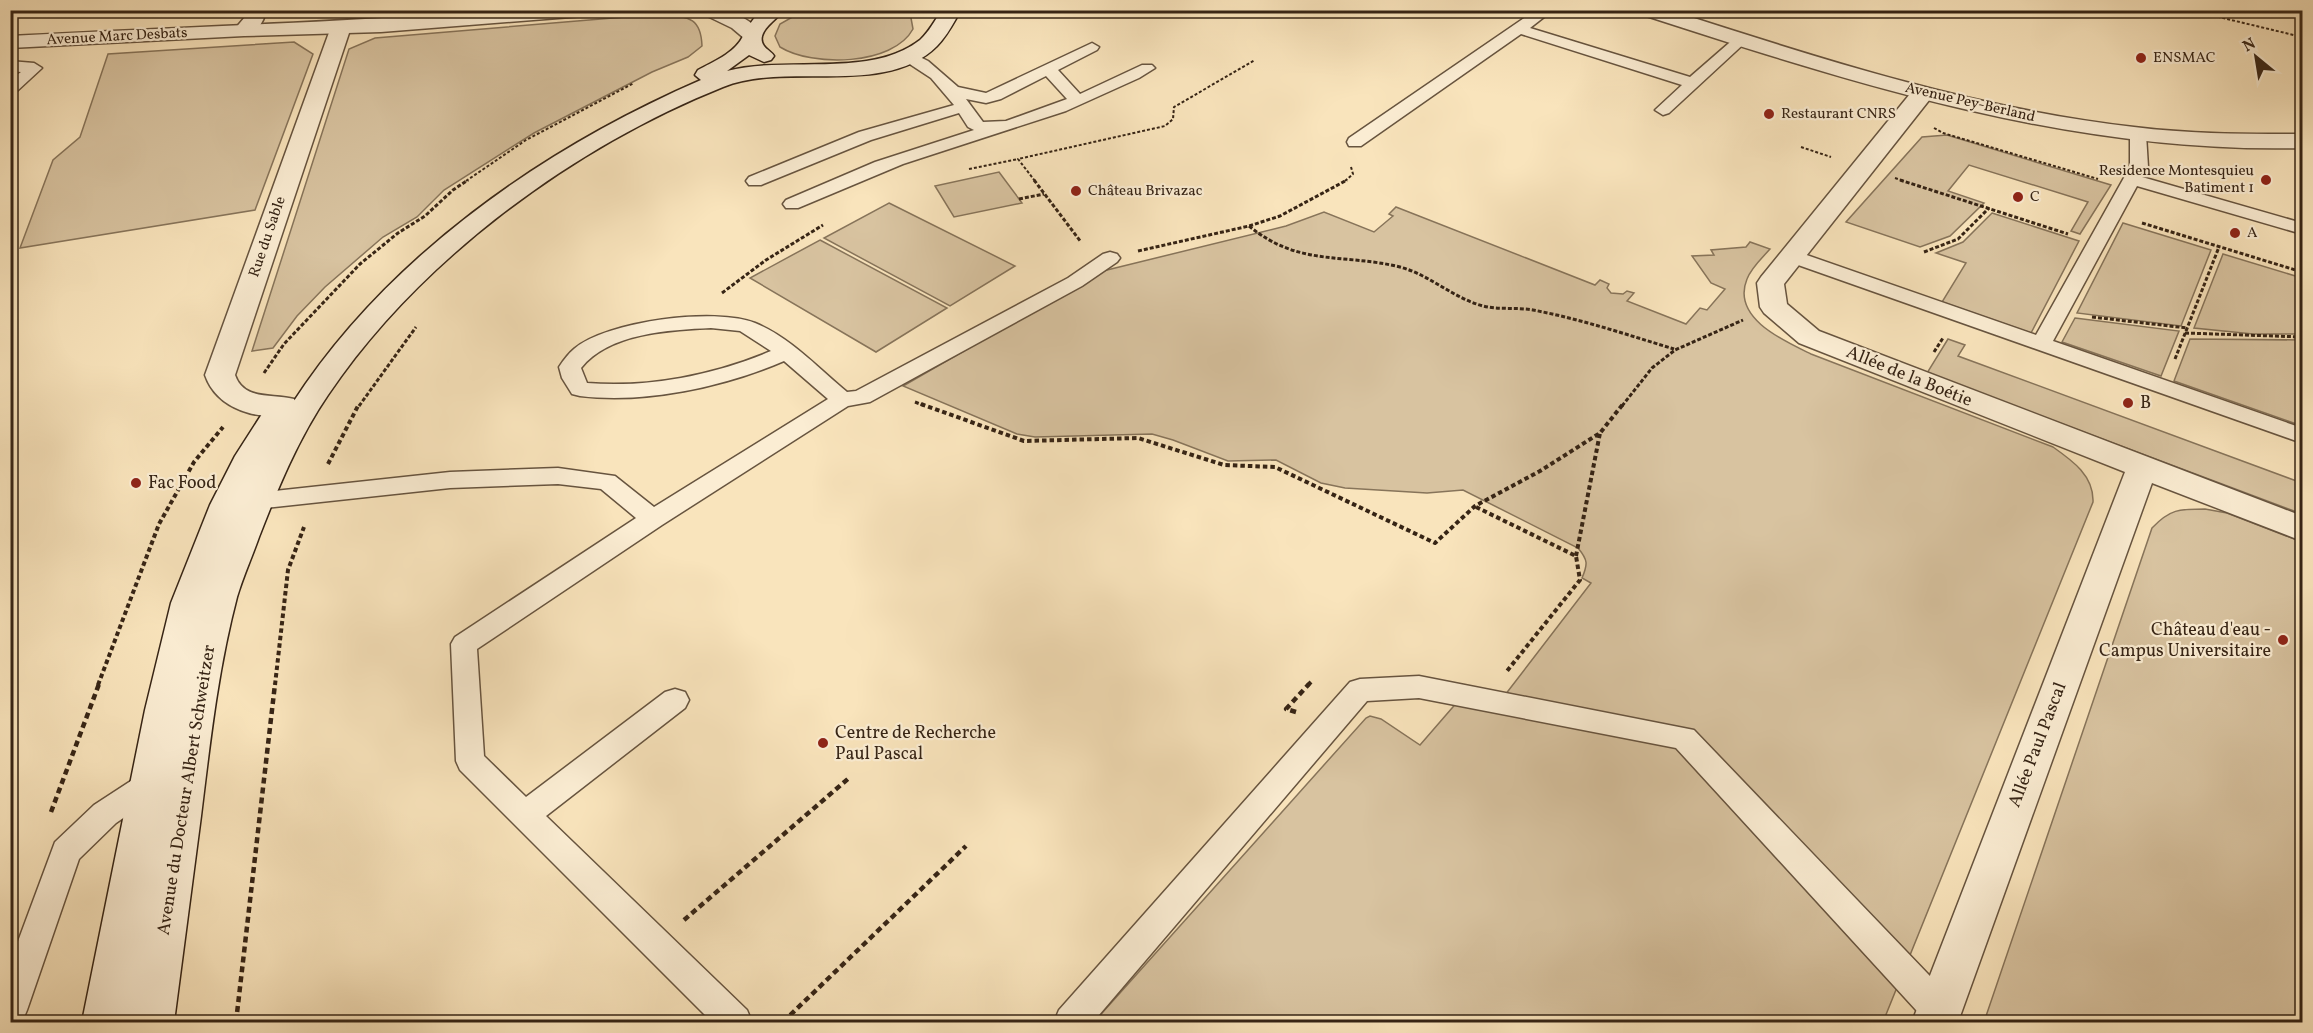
<svg xmlns="http://www.w3.org/2000/svg" width="2313" height="1033" font-family="Vollkorn,serif">
  <style>
    .green { fill: #d8c3a0; stroke: #87745a; stroke-width: 1.5 }
    .lines { fill: none; stroke-linecap: round; stroke-linejoin: round }
    .service-casing { stroke: #67543f; stroke-width: 3 }
    .minor-casing { stroke: #67543f; stroke-width: 3 }
    .tertiary-casing { stroke: #67543f; stroke-width: 3 }
    .secondary-casing { stroke: #362415; stroke-width: 3 }
    .path-far3 { stroke: #362415; stroke-width: 2; stroke-dasharray: 3 2; stroke-linecap: butt }
    .path-far2 { stroke: #362415; stroke-width: 3; stroke-dasharray: 4 2; stroke-linecap: butt }
    .path-far1 { stroke: #362415; stroke-width: 4; stroke-dasharray: 4.5 3; stroke-linecap: butt }
    .path { stroke: #362415; stroke-width: 4.5; stroke-dasharray: 6 4; stroke-linecap: butt }
    .service { fill: #fbedd3; fill-rule: evenodd }
    .minor { fill: #fbedd3; fill-rule: evenodd }
    .tertiary { fill: #fbedd3; fill-rule: evenodd }
    .secondary { fill: #fbedd3; fill-rule: evenodd }
    .poi-dot { fill: #8f2418; stroke: #fbedd3; stroke-width: 2 }
    .labels { text-anchor: middle; dominant-baseline: central; stroke-width: 4.5; stroke-linejoin: round; paint-order: stroke }
    .far-street-label { font-size: 15px; fill: #362415; stroke: #fbedd3 }
    .far-poi-label { font-size: 15px; fill: #362415; stroke: #fbedd3; text-anchor: start }
    .street-label { font-size: 18px; fill: #362415; stroke: #fbedd3 }
    .poi-label { font-size: 18px; fill: #362415; stroke: #fbedd3; text-anchor: start }
  </style>
  <rect width="100%" height="100%" fill="#f9e4bc"/>
  <filter id="stains"><feTurbulence type="fractalNoise" baseFrequency=".00333" numOctaves="4"/><feColorMatrix values="0 0 0 0 .2 0 0 0 0 .09 0 0 0 0 .02 0 0 0 .5 -.17"/></filter>
  <radialGradient id="worn" r=".72"><stop offset=".6" stop-color="#630" stop-opacity="0"/><stop offset="1" stop-color="#630" stop-opacity=".3"/></radialGradient>
  <g class="green">
    <path d="M803 11H902L911 18 913 29C893 66 812 67 780 47L775 36 780 24Z"/>
    <path d="M661 14C687 17 701 16 702 46L688 57 652 72 534 133 444 190 417 217 383 237 325 287 297 316 273 348 252 351 349 49 375 38Z"/>
    <path d="M294 42 313 54 255 210 20 248 53 160 80 137 108 54Z"/>
    <path d="M1947 135 2111 185 2080 234 2071 231 2088 202 1969 165 1948 191 1984 203 1950 236 1920 247 1846 222 1922 137Z"/>
    <path d="M999 172 1022 203 954 217 935 186Z"/>
    <path d="M889 203 1015 266 950 306 824 238Z"/>
    <path d="M1396 207 1595 285 1600 280 1609 284 1607 288 1611 293 1623 294 1627 291 1634 293 1627 301 1686 324 1700 308 1707 310 1725 289 1711 283 1692 256 1714 255 1711 250 1746 247 1750 242 1770 249C1762 258 1751 268 1747 279 1731 318 1784 341 1811 354L2053 447C2073 461 2094 476 2093 502L1883 1022H1094L1366 718 1370 716 1381 719 1420 745 1459 700 1505 695 1591 583 1582 578C1588 564 1588 560 1578 548L1463 490 1427 493 1345 488 1321 483 1276 460 1228 461 1173 440 1152 434 1035 437 1017 434 903 386 1103 271 1286 226 1324 212 1374 232 1393 216 1389 214Z"/>
    <path d="M1992 213 2079 241 2031 333 1942 302 1966 263 1936 253 1963 242Z"/>
    <path d="M2123 223 2211 250 2181 326 2077 313Z"/>
    <path d="M820 240 947 308 876 352 750 278Z"/>
    <path d="M2223 254 2302 278V334H2253L2194 328Z"/>
    <path d="M2075 318 2179 331 2161 376 2062 342Z"/>
    <path d="M1948 339 1965 345 1958 356 2302 483V514L1927 373Z"/>
    <path d="M2190 339 2302 340V426L2174 381Z"/>
    <path d="M2205 509 2227 513 2302 542V1022H1984L2152 528C2170 509 2179 509 2205 509Z"/>
  </g>
  <g class="lines">
    <defs>
      <g id="service">
        <path d="M1536 10H1553L1530 28 1690 77 1736 37 1741 36 1748 40 1669 113 1663 115 1655 110 1682 85 1521 34 1361 146H1349L1347 142 1349 138Z"/>
        <path d="M1092 43 1099 47 1097 50 1058 70 1080 94 1142 65H1152L1155 68 1139 78 1066 111 903 164 798 208H786L783 204 786 200 875 162 974 130 968 127 959 113 871 140 761 185H749L746 181 749 177 859 132 954 105 931 78 902 59 899 56 902 53H912L928 61 958 87 986 93ZM1046 76 1067 99 1006 121 983 122 966 99 986 103 1001 99Z"/>
        <path d="M10 61 34 63 42 68 16 92 10 94V80L21 72 10 71Z"/>
        <path d="M2138 129 2146 134 2148 167 2142 177 2302 223V234L2137 186 2053 341 2302 428V443L1784 260 1781 256 1784 252H1798L2036 335 2130 167V134Z"/>
        <path d="M1110 252 1117 254 1120 258 1117 262 1082 286 870 402 848 406 662 525 477 649 484 756 526 797 665 692 675 689 685 692 689 700 685 708 546 816 747 1010 752 1022H712L460 770 456 761 451 644 455 637 636 518 601 489 558 484 450 488 256 509 248 507 244 501 248 495 256 493 450 472 558 468 615 476 654 507 828 399 784 361C724 387 645 404 580 396L572 394 562 378 559 367C563 361 568 354 574 349 606 321 716 307 755 323 790 337 819 369 847 392L856 391 1068 278 1103 254ZM711 328 740 331 771 351C714 375 649 388 587 383L581 368C609 333 669 330 711 328Z"/>
        <path d="M1419 676 1694 730 1951 998 1956 1010 1951 1022H1927L1676 748 1419 698 1367 701 1093 1022H1054L1059 1010 1350 682 1360 679Z"/>
        <path d="M150 771 160 775 165 784 160 793 116 823 79 859 27 1010 22 1022H10V963L55 842 94 805 140 775Z"/>
      </g>
      <g id="minor">
        <path d="M246 10H266C264 25 252 38 237 34L234 30 245 17Z"/>
        <path d="M341 21 348 23 351 27 235 375C244 401 272 393 294 399L298 406 294 413C260 422 217 410 205 375L331 27 334 23Z"/>
        <path d="M1922 87 1930 89 1933 94 1930 99 1784 284 1787 304 1819 331 2302 516V541L2152 483 1958 1022H1912L2125 472 1799 343 1764 313 1760 307 1757 283 1761 277 1914 89Z"/>
      </g>
      <g id="tertiary">
        <path d="M502 10H593L591 14 584 16 381 32 244 36 10 48V36C174 27 339 23 502 10Z"/>
        <path d="M701 10C725 10 747 13 762 35L759 39H745L732 28 703 14Z"/>
        <path d="M1638 10H1669C1821 59 1975 109 2134 127 2190 134 2246 134 2302 134V148C2073 154 1856 84 1640 14Z"/>
      </g>
      <path id="secondary" d="M762 10H784C778 19 754 32 764 46 767 50 772 52 774 56L771 60 764 62 749 55 727 71C787 55 870 79 920 40 929 32 935 20 942 10H961C954 22 947 36 937 46 885 98 787 61 723 87 573 147 419 260 328 395 298 439 278 488 259 537 252 557 243 577 237 597 218 669 210 743 201 816 192 885 183 953 174 1022H82L145 710 171 603 210 505 235 456 269 403 280 400 292 404C387 257 542 149 701 80L695 75 698 70C713 62 734 53 742 38 748 27 752 19 762 10Z"/>
    </defs>
    <use href="#service" class="service-casing"/>
    <use href="#minor" class="minor-casing"/>
    <use href="#tertiary" class="tertiary-casing"/>
    <use href="#secondary" class="secondary-casing"/>
    <g class="path-far3">
      <path d="M2198 12 2302 37"/>
      <path d="M1934 128 1943 133 2098 179"/>
      <path d="M1801 147 1831 157"/>
      <path d="M969 169 1018 159"/>
      <path d="M1895 178 1904 181"/>
      <path d="M466 181 526 140 634 83"/>
      <path d="M1035 181 1018 159 1165 126 1173 119 1174 107 1255 60"/>
      <path d="M1345 181 1353 174 1351 167"/>
    </g>
    <g class="path-far2">
      <path d="M1034 180 1081 242"/>
      <path d="M1900 180 2068 234"/>
      <path d="M1019 199 1044 194"/>
      <path d="M2142 223 2302 272"/>
      <path d="M1249 226C1299 267 1343 253 1400 267 1430 275 1453 298 1483 306 1499 310 1516 307 1533 310 1581 319 1628 335 1674 349"/>
      <path d="M1138 251 1249 226 1280 216 1347 180"/>
      <path d="M1924 252 1958 239 1989 208"/>
      <path d="M722 293 766 260 823 225"/>
      <path d="M2092 317 2187 328"/>
      <path d="M2185 333 2302 337"/>
      <path d="M1934 352 1943 338"/>
      <path d="M2175 359 2219 247"/>
      <path d="M264 373 284 344 360 264 398 233 425 216 453 190 468 180"/>
      <path d="M915 402 925 406"/>
      <path d="M359 406 416 327"/>
      <path d="M1622 406 1652 368 1675 350 1743 320"/>
    </g>
    <g class="path-far1">
      <path d="M921 404 1024 441 1138 438 1224 465 1275 467 1435 543 1475 506 1540 471 1600 433 1623 404"/>
      <path d="M328 464 359 404"/>
      <path d="M1476 507 1576 556 1580 580 1507 671"/>
      <path d="M1576 556 1600 433"/>
      <path d="M98 685 159 524 194 462 223 427"/>
      <path d="M275 685 288 570 304 527"/>
      <path d="M1308 685 1311 682"/>
    </g>
    <g class="path">
      <path d="M1296 712 1286 709 1309 684"/>
      <path d="M51 812 99 684"/>
      <path d="M684 920 849 778"/>
      <path d="M236 1022 275 684"/>
      <path d="M783 1022 966 846"/>
    </g>
    <use href="#service" class="service"/>
    <use href="#minor" class="minor"/>
    <use href="#tertiary" class="tertiary"/>
    <use href="#secondary" class="secondary"/>
  </g>
  <g class="poi-dot">
    <circle cx="2141" cy="58" r="6"/>
    <circle cx="1769" cy="114" r="6"/>
    <circle cx="2266" cy="180" r="6"/>
    <circle cx="1076" cy="191" r="6"/>
    <circle cx="2018" cy="197" r="6"/>
    <circle cx="2235" cy="233" r="6"/>
    <circle cx="2128" cy="403" r="6"/>
    <circle cx="136" cy="483" r="6"/>
    <circle cx="2283" cy="640" r="6"/>
    <circle cx="823" cy="743" r="6"/>
  </g>
  <g class="labels">
    <g class="far-street-label">
      <text transform="translate(117 37) rotate(-3)">Avenue Marc Desbats</text>
      <text transform="translate(1970 103) rotate(13)">Avenue Pey-Berland</text>
      <text transform="translate(268 237) rotate(-71)">Rue du Sable</text>
    </g>
    <g class="far-poi-label">
      <text x="2153" y="58">ENSMAC</text>
      <text x="1781" y="114">Restaurant CNRS</text>
      <text x="2254" y="171" text-anchor="end">Residence Montesquieu<tspan x="2254" dy="17">Batiment 1</tspan></text>
      <text x="1088" y="191">Château Brivazac</text>
      <text x="2030" y="197">C</text>
      <text x="2247" y="233">A</text>
    </g>
    <g class="street-label">
      <text transform="translate(1909 377) rotate(22)">Allée de la Boétie</text>
      <text transform="translate(2038 745) rotate(-69)">Allée Paul Pascal</text>
      <text transform="translate(187 790) rotate(-81)">Avenue du Docteur Albert Schweitzer</text>
    </g>
    <g class="poi-label">
      <text x="2140" y="403">B</text>
      <text x="148" y="483">Fac Food</text>
      <text x="2271" y="630" text-anchor="end">Château d'eau -<tspan x="2271" dy="21">Campus Universitaire</tspan></text>
      <text x="835" y="733">Centre de Recherche<tspan x="835" dy="21">Paul Pascal</tspan></text>
    </g>
  </g>
  <rect width="2313" height="1033" fill="none" stroke="#f9e4bc" stroke-width="36"/>
  <rect x="12" y="12" width="2289" height="1009" fill="none" stroke="#362415" stroke-width="3"/>
  <rect x="18" y="18" width="2277" height="997" fill="none" stroke="#362415" stroke-width="1.5"/>
  <g transform="translate(2256 57) rotate(330)" stroke="#fbedd3" stroke-width="4.5" paint-order="stroke">
  <path d="M0-4.5L10 22L0 15L-10 22Z" fill="#362415"/>
  <text y="-9" font-size="16" font-weight="bold" text-anchor="middle" fill="#362415">N</text>
  </g>
  <rect width="100%" height="100%" filter="url(#stains)"/>
  <rect width="100%" height="100%" fill="url(#worn)"/>
</svg>
